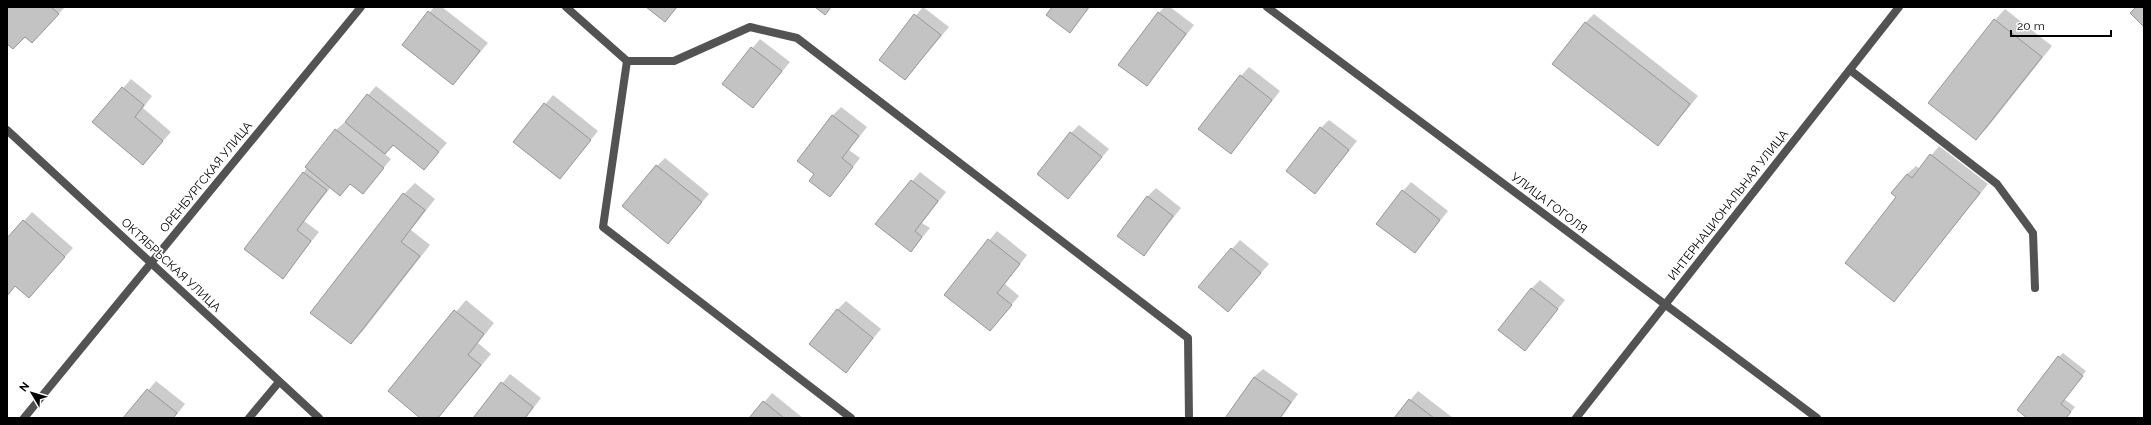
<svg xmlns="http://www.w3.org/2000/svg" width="2151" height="425" font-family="Raleway,sans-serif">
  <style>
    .shadow { fill: #0003 }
    .building { fill: #c3c3c3; stroke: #979797 }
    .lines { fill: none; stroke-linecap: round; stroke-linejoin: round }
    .service { stroke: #535353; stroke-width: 8 }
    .minor { stroke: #535353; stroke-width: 8 }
    .tertiary { stroke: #535353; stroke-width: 8 }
    .labels { text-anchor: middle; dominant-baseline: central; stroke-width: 3.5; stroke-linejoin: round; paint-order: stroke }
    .street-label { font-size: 12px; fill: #000; stroke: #fff }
  </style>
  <rect width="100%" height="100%" fill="#fff"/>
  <g class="shadow">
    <path d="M7 7H65L40 34 25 36 7 42Z"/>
    <path d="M434 7H442L488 43 453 84 403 45Z"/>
    <path d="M923 7 949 27 905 79 880 59Z"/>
    <path d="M1054 7H1090L1070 32Z"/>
    <path d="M1164 7H1170L1194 25 1147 85 1159 13Z"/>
    <path d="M2005 9 2052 46 1987 128 1976 139 1995 20Z"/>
    <path d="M1594 14 1698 96 1658 145 1585 23Z"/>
    <path d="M760 39 790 62 753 107 723 84Z"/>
    <path d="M1249 67 1280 91 1231 153 1241 76Z"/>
    <path d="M131 79 152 96 143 108 171 132 143 163 94 122Z"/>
    <path d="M376 86 447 143 424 169 394 145 385 154 391 159 363 193 351 183 340 194 331 187 304 221 319 232 283 277 245 249 336 130 345 122Z"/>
    <path d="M553 95 598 131 560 178 514 142Z"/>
    <path d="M841 107 867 127 849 150 860 158 830 196 816 174 832 116Z"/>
    <path d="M1329 120 1357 141 1315 193 1321 128Z"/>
    <path d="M1079 125 1109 149 1068 197 1071 133Z"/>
    <path d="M1939 146 1988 184 1894 301 1898 197 1907 174 1916 166 1920 169Z"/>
    <path d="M665 158 709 194 668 242 657 166Z"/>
    <path d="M920 172 946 192 922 223 930 228 911 251 877 224Z"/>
    <path d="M1411 182 1448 211 1415 252 1403 191Z"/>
    <path d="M415 183 435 199 411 230 430 245 362 332 351 343 404 194Z"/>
    <path d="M1156 188 1181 208 1144 254 1147 197Z"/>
    <path d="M32 212 73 248 37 288 16 285 7 294V240Z"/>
    <path d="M997 231 1027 255 1005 284 1019 296 990 330 945 294Z"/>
    <path d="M1240 240 1269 264 1228 311 1232 249Z"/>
    <path d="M1540 280 1565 300 1525 350 1531 289Z"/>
    <path d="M466 300 494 323 478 343 491 354 438 418H422L389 391Z"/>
    <path d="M846 301 881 329 846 371 837 310Z"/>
    <path d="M2063 353 2086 371 2064 399 2075 407 2066 418H2029L2059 357Z"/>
    <path d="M1263 369 1298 394 1281 418H1226L1254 377Z"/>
    <path d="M510 374 541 398 526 418H474Z"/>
    <path d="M156 381 185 404 174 418H125Z"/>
    <path d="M1418 391 1453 418H1395Z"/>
    <path d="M772 393 803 418H751Z"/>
  </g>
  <g class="building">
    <path d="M7 7H51L59 14 32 43 25 37 13 49 7 44Z"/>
    <path d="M646 7H677L665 22Z"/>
    <path d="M815 7H831L825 15Z"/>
    <path d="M1052 7H1089L1070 33 1046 15Z"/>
    <path d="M2136 7H2144V27L2130 13Z"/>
    <path d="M428 11 480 51 453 85 402 45Z"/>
    <path d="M1158 12 1186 34 1147 86 1118 65Z"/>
    <path d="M914 14 941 35 905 80 879 60Z"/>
    <path d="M1994 19 2042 57 1976 140 1928 103Z"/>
    <path d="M1585 22 1690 104 1658 146 1552 64Z"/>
    <path d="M751 47 782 71 753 108 722 84Z"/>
    <path d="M1240 75 1272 100 1231 154 1198 129Z"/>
    <path d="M122 87 144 105 135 117 163 141 143 165 92 122Z"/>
    <path d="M367 94 439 152 424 170 393 145 385 154 345 122Z"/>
    <path d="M544 103 591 140 560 179 513 142Z"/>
    <path d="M832 115 859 136 842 158 853 167 830 197 809 181 814 174 797 161Z"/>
    <path d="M1320 127 1349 150 1315 194 1286 171Z"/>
    <path d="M335 129 384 168 363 194 350 184 340 196 305 167Z"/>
    <path d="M1070 132 1102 157 1068 199 1037 174Z"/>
    <path d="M1930 154 1980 193 1894 302 1845 263 1896 197 1891 193 1907 174 1912 178Z"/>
    <path d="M656 165 702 202 668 244 622 206Z"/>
    <path d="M303 172 327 190 297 230 311 241 283 279 244 249Z"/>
    <path d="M911 180 938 201 915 231 922 237 911 252 875 224Z"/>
    <path d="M1402 190 1440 220 1415 253 1376 224Z"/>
    <path d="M403 193 425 210 401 242 420 256 351 344 310 313Z"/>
    <path d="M1147 196 1173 216 1144 256 1117 236Z"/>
    <path d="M23 220 65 257 29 298 15 286 7 296V238Z"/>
    <path d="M988 239 1020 264 997 293 1012 305 990 331 944 295Z"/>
    <path d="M1231 248 1261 273 1228 312 1198 287Z"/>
    <path d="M1531 288 1558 309 1525 351 1498 330Z"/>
    <path d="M837 309 873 338 846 373 809 344Z"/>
    <path d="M454 310 484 334 468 355 481 365 438 418H420L388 391Z"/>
    <path d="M2058 356 2083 376 2061 404 2071 412 2066 418H2027L2017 410Z"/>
    <path d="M1254 377 1291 402 1280 418H1225Z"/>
    <path d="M501 382 533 407 525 418H473Z"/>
    <path d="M147 389 177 413 173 418H123Z"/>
    <path d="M1409 399 1434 418H1394Z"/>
    <path d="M763 401 784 418H749Z"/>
  </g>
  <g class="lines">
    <g class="service">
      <path d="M1850 70 1997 184 2033 233 2035 288"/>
      <path d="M249 418 279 382"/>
    </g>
    <g class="minor">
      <path d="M566 7 627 61H674L750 27 797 38 1188 338 1189 418"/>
      <path d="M1267 7 1817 418"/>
      <path d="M627 61 603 227 851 418"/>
      <path d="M24 418 361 7"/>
      <path d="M1576 418 1899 7"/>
    </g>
    <path class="tertiary" d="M7 130 319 418"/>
  </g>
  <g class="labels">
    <g class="street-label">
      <text transform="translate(206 177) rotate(-51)">ОРЕНБУРГСКАЯ УЛИЦА</text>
      <text transform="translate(1549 203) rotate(37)">УЛИЦА ГОГОЛЯ</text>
      <text transform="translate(1728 205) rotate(-52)">ИНТЕРНАЦИОНАЛЬНАЯ УЛИЦА</text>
      <text transform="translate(171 265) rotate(43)">ОКТЯБРЬСКАЯ УЛИЦА</text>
    </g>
  </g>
  <rect width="2151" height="425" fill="none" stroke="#000000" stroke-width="16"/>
  <g transform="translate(32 393) rotate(308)" stroke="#ffffff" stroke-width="3" paint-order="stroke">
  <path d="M0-3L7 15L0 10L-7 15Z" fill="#000000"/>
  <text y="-6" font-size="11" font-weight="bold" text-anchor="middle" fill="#000000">N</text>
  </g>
  <path d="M2011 30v6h100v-6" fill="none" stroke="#000000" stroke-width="2"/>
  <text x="2017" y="30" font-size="12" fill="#000000" stroke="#ffffff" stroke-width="3" paint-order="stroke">20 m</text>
</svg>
